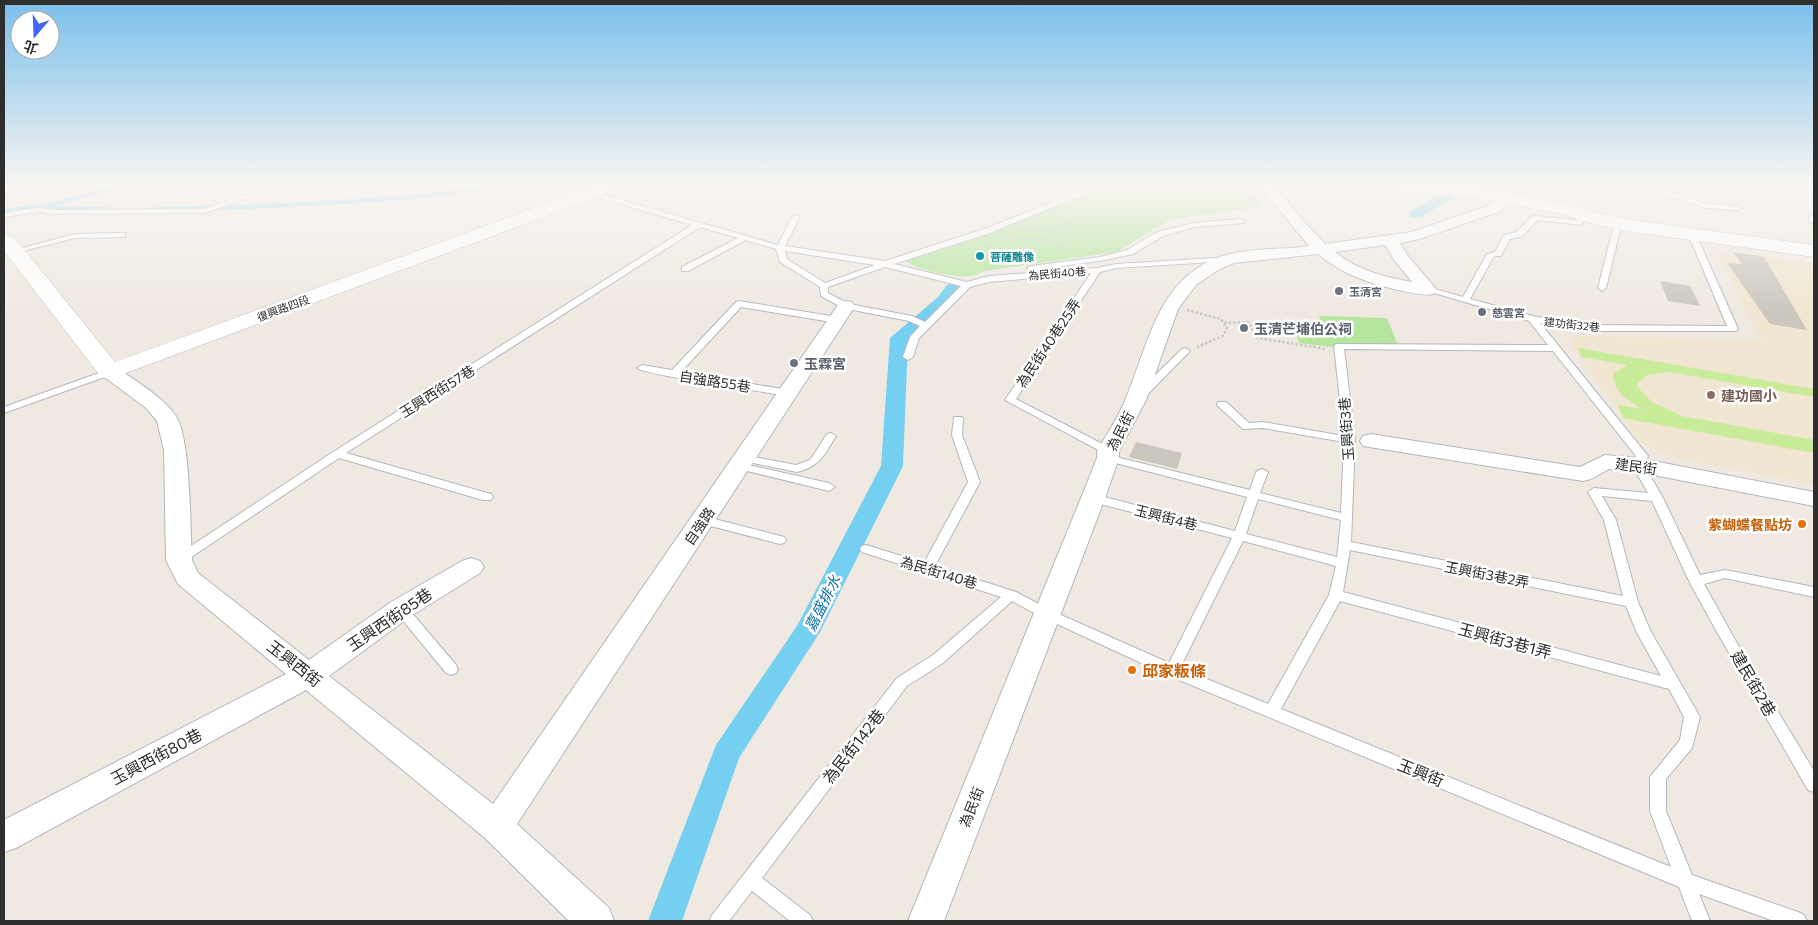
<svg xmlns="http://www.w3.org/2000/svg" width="1818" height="925" font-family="Commissioner,'Noto Sans TC',sans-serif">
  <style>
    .education { fill: #f0e6d1 }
    .green { fill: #b6e59e }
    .pitch { fill: #c9ec9a }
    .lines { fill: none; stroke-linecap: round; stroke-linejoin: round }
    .stream { stroke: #75cff0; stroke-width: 4.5 }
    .canal { fill: #75cff0; fill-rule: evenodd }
    .building { fill: #cbc7bf }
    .service-casing { stroke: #b4b7c1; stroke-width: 2 }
    .minor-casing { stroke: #b4b7c1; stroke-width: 2 }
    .tertiary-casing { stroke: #b4b7c1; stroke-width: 1 }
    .path { stroke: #c9c9c9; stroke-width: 2.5; stroke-dasharray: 2.5 2; stroke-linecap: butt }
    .service { fill: #fff; fill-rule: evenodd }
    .minor { fill: #fff; fill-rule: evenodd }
    .tertiary { fill: #fff; fill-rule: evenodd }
    .culture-dot { fill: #0f9aa8; stroke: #fff; stroke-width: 2 }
    .worship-dot { fill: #6b7280; stroke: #fff; stroke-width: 2 }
    .education-dot { fill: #8d6e63; stroke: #fff; stroke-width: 2 }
    .food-dot { fill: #e8710a; stroke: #fff; stroke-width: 2 }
    .labels { text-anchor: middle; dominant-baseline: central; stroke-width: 5; stroke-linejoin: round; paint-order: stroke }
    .far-culture-label { font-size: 11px; font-weight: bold; fill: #0d838f; stroke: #fff; text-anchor: start }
    .far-street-label { font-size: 11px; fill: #2e2e2e; stroke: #fff }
    .far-worship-label { font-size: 11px; font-weight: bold; fill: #5b616d; stroke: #fff; text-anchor: start }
    .worship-label { font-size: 14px; font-weight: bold; fill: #5b616d; stroke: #fff; text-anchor: start }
    .street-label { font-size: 14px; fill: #2e2e2e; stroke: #fff }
    .education-label { font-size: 14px; font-weight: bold; fill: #785e54; stroke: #fff; text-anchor: start }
    .food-label { font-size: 14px; font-weight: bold; fill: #c56008; stroke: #fff; text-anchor: end }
    .water-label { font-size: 15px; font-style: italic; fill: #0d6fa3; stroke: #fff }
    .near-street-label { font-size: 16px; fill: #2e2e2e; stroke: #fff }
    .near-food-label { font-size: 16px; font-weight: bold; fill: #c56008; stroke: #fff; text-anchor: start }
  </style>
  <rect width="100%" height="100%" fill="#efe9e1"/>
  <path class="education" d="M1715 249 1814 263V484L1675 458 1640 442 1573 348 1569 337 1575 335 1762 341Z"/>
  <g class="green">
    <path d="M1113 184H1246L1260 207 1171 219 1116 252 985 271C980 272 975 276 970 276 958 278 910 269 904 259L987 234Z"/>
    <path d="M1319 316 1387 318 1399 348H1341L1299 343 1297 335 1323 334Z"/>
  </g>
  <path class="pitch" d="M1578 348 1814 389V397L1669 372 1647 375 1638 383 1637 387 1652 402 1682 416 1814 440V453L1623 418 1618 405 1642 409C1627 399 1614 393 1613 374L1627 365 1581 357Z"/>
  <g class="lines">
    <g class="stream">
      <path d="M46 206 50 208 115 210"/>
      <path d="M145 210C269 206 392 203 515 184"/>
      <path d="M4 211 46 206 128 184"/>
    </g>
    <g class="canal">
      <path d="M1459 184H1476L1421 217H1411L1409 214 1411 211Z"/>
      <path d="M953 283 959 285 961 288 950 305 908 340 903 466 820 632 739 758 682 921H648L716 745 797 626 881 466 890 338 938 297 947 285Z"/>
    </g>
  </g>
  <g class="building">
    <path d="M1733 252 1764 257 1807 330 1770 324 1727 263 1742 264Z"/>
    <path d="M1660 281 1690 286 1700 306 1668 301Z"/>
    <path d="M1136 442 1182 453 1177 469 1129 457Z"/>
  </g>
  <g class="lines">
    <defs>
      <g id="service">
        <path d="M277 184H287L205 213 56 214 38 212 4 217V213L38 208 56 210 204 209Z"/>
        <path d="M1099 184H1108L990 233 894 264 967 282 989 276 1097 268 1116 264 1232 257 1233 259 1229 261 1116 268 1100 272 1016 399 1112 449 1114 451 1112 453H1104L1005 400 1091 273 989 282 970 287 919 338 913 357 908 360 903 357 910 337 920 326 909 321 843 308 821 296 820 287 780 262 776 249 746 240 688 271H682V267L738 238 700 227 346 453 491 494 493 497 491 500H483L339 458 184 562H176L174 559 176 556 333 452 692 225 590 195V191L778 245 792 217 796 215 800 217 785 246 885 261 984 229ZM785 251 875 265 825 283 787 259ZM885 267 961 286 925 322 912 316 849 304 828 293V287Z"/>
        <path d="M1650 184H1657V187L1706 204 1738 206 1742 208 1738 210 1705 208 1651 191 1647 187Z"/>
        <path d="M1771 184H1782L1814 194V198Z"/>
        <path d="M1581 213 1588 215 1581 225 1538 220 1522 236 1510 239 1501 256H1494L1470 299 1533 316 1585 325 1727 326 1688 234 1692 232 1696 234 1738 329 1736 331H1585L1540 323 1648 456 1644 465 1663 498 1700 575 1725 570 1814 587V597L1725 578 1704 584 1743 654 1814 771V792L1808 790 1717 632 1689 581 1652 501 1602 496 1616 520 1638 602 1651 632 1700 717 1692 748 1666 779V811L1692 875 1798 912 1804 915 1807 921H1774L1699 894 1710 921H1692L1679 887 1167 675 1042 617 1012 601 943 663 907 686 762 878 810 915 813 921H790L752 891 729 921H709L712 915 897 678 933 655 1001 597 862 552 860 549 862 546 866 545 924 563 968 482 952 435 954 417H962L963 419 962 435 980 482 935 566 1016 592 1052 611 1169 663 1232 538 1089 501 1087 498 1093 494 1235 531 1247 497 1104 460 1102 458 1104 456 1108 455 1250 490 1256 472 1262 469 1268 472 1260 493 1341 513 1344 442 1263 428 1243 429 1218 406 1217 404 1218 402H1226L1249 423 1263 422 1344 436 1334 346 1336 344 1548 345 1529 321 1424 290 1428 287 1463 297 1487 254 1495 252 1504 235 1516 232 1533 216 1576 220ZM1344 349 1553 351 1636 456 1632 465 1648 493 1594 488 1588 492 1604 520 1623 596 1351 542 1355 440ZM1258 499 1341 520 1337 557 1246 534ZM1243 541 1336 566 1329 595 1268 704 1180 668ZM1350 550 1626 606 1637 633 1661 676 1343 592ZM1340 601 1669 689 1684 717 1680 740 1650 777V811L1671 867 1281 709Z"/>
        <path d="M1811 216H1814V223L1808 221Z"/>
        <path d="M1241 219 1245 221 1244 223 1194 227 1163 236 1133 254 1100 261 1031 270 1027 268 1031 266 1100 257 1127 250 1157 232 1194 223Z"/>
        <path d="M1615 221 1622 223 1606 288 1602 291 1598 288Z"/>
        <path d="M122 233H125V237L75 238 15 253 11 251 75 234Z"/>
        <path d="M739 301 837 317 842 320 837 323 741 307 681 372 788 390 792 391 793 393 792 395 788 396C767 392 645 375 637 368L642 365 672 370 736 302Z"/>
        <path d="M1185 348 1190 351 1188 353 1144 398H1136L1135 396 1136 394 1182 349Z"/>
        <path d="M110 369 115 372 113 374 4 413V407Z"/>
        <path d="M831 433 836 436C824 455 821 466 797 472L744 461 738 458 744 455 796 465 810 460 827 434Z"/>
        <path d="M739 463 829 483 835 487 829 491 735 468 733 466 735 464Z"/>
        <path d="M703 516 784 537 786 540 784 543 780 544 699 523 697 520Z"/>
        <path d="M401 604 406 606 456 665 458 669 456 673 451 675 446 673 396 612 394 609 396 606Z"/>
      </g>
      <g id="minor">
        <path d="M1258 184H1272L1308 226 1325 244 1412 232 1490 205 1497 194H1507L1509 197 1501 211 1420 239 1400 243 1408 256 1437 290 1434 294C1424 296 1413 293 1403 291 1371 284 1343 275 1318 254L1234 263 1218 270 1196 285 1178 309 1146 400 1119 451V458L1105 498 944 921H908L1081 498 1097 458V451C1107 434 1119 416 1126 398 1150 341 1158 275 1226 255 1252 248 1281 250 1309 246ZM1385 245 1395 261 1412 282C1384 277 1357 270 1335 252Z"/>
        <path d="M846 301 852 302 855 306 517 824 609 908 614 921H569L485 838 306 690 16 848 4 852V820L286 674 178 584 166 560 164 450 157 421 146 408 103 376 100 372 103 368 110 366 117 368C137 382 162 396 176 416 191 439 190 529 192 560L198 573 309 660 391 602 462 561 471 558 480 561 484 567 480 573 411 616 329 676 493 804 840 302Z"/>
        <path d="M1371 434 1580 467 1605 455 1638 458 1814 492V506L1638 472 1609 469 1591 479 1583 481 1363 446 1360 441 1363 436Z"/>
      </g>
      <g id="tertiary">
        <path d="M599 184H624L621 188 110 379 101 377 4 251V234L11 236 22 247 115 362Z"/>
        <path d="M1352 184H1436L1474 187 1565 204 1601 214 1632 220 1814 245V257L1632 232 1590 223 1562 214 1474 197 1361 189 1355 188Z"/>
      </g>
    </defs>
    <use href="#service" class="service-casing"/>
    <use href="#minor" class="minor-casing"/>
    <use href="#tertiary" class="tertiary-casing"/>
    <g class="path">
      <path d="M1026 230 1061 228 1081 218"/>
      <path d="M1013 235 1046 241 1065 248 1062 252"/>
      <path d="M987 245H993L1000 241"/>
      <path d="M1187 310 1221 319 1227 328 1223 336 1197 347"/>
      <path d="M1224 323 1248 322 1258 338 1326 349"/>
    </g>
    <use href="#service" class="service"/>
    <use href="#minor" class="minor"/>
    <use href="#tertiary" class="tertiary"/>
  </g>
  <linearGradient id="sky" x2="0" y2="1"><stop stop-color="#7abfeb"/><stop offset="0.59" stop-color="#f8f5f2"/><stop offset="1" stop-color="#f8f5f2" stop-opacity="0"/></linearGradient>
  <rect width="1818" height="314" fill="url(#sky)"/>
  <circle class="culture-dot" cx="980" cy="256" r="5"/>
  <g class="worship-dot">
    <circle cx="1339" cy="291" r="5"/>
    <circle cx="1482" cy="312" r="5"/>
    <circle cx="1244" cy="328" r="5"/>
    <circle cx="794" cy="363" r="5"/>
  </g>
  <circle class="education-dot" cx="1711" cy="395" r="5"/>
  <g class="food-dot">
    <circle cx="1802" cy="524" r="5"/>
    <circle cx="1132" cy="670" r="5"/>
  </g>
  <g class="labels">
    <g class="far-culture-label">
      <text x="990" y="256">菩薩雕像</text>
    </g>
    <g class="far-street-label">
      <text transform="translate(1057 273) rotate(-5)">為民街40巷</text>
      <text transform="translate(283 308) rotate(-20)">復興路四段</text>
      <text transform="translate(1572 324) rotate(6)">建功街32巷</text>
    </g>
    <g class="far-worship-label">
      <text x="1349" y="291">玉清宮</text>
      <text x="1492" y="312">慈雲宮</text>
    </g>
    <g class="worship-label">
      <text x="1254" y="328">玉清芒埔伯公祠</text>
      <text x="804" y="363">玉霖宮</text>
    </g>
    <g class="street-label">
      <text transform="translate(1048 343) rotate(-56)">為民街40巷25弄</text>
      <text transform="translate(715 381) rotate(9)">自強路55巷</text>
      <text transform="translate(437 391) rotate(-32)">玉興西街57巷</text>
      <text transform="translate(1346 429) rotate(-94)">玉興街3巷</text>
      <text transform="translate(1120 431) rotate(-63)">為民街</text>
      <text transform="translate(1636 466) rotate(8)">建民街</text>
      <text transform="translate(1166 517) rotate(14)">玉興街4巷</text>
      <text transform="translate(699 526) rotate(-56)">自強路</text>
      <text transform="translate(939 572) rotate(17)">為民街140巷</text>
      <text transform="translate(1487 574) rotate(11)">玉興街3巷2弄</text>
      <text transform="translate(971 807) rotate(-69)">為民街</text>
    </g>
    <g class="education-label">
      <text x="1721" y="395">建功國小</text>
    </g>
    <g class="food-label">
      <text x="1792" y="524">紫蝴蝶餐點坊</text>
    </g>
    <g class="water-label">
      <text transform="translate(822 603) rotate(-63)">嘉盛排水</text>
    </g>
    <g class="near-street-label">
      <text transform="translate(389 619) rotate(-34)">玉興西街85巷</text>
      <text transform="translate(1505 640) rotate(15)">玉興街3巷1弄</text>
      <text transform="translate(295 663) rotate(38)">玉興西街</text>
      <text transform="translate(1754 683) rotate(60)">建民街2巷</text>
      <text transform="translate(853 746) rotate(-52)">為民街142巷</text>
      <text transform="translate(156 756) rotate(-28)">玉興西街80巷</text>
      <text transform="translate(1421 772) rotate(22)">玉興街</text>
    </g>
    <g class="near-food-label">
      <text x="1142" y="670">邱家粄條</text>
    </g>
  </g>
  <rect width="1818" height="925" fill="none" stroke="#2e2e2e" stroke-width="10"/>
  <g transform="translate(35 35) rotate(199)"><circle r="24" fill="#ffffff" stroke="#ababab"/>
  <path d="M0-4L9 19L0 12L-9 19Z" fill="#4264fb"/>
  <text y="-8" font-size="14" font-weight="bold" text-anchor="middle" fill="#2e2e2e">北</text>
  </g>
</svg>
